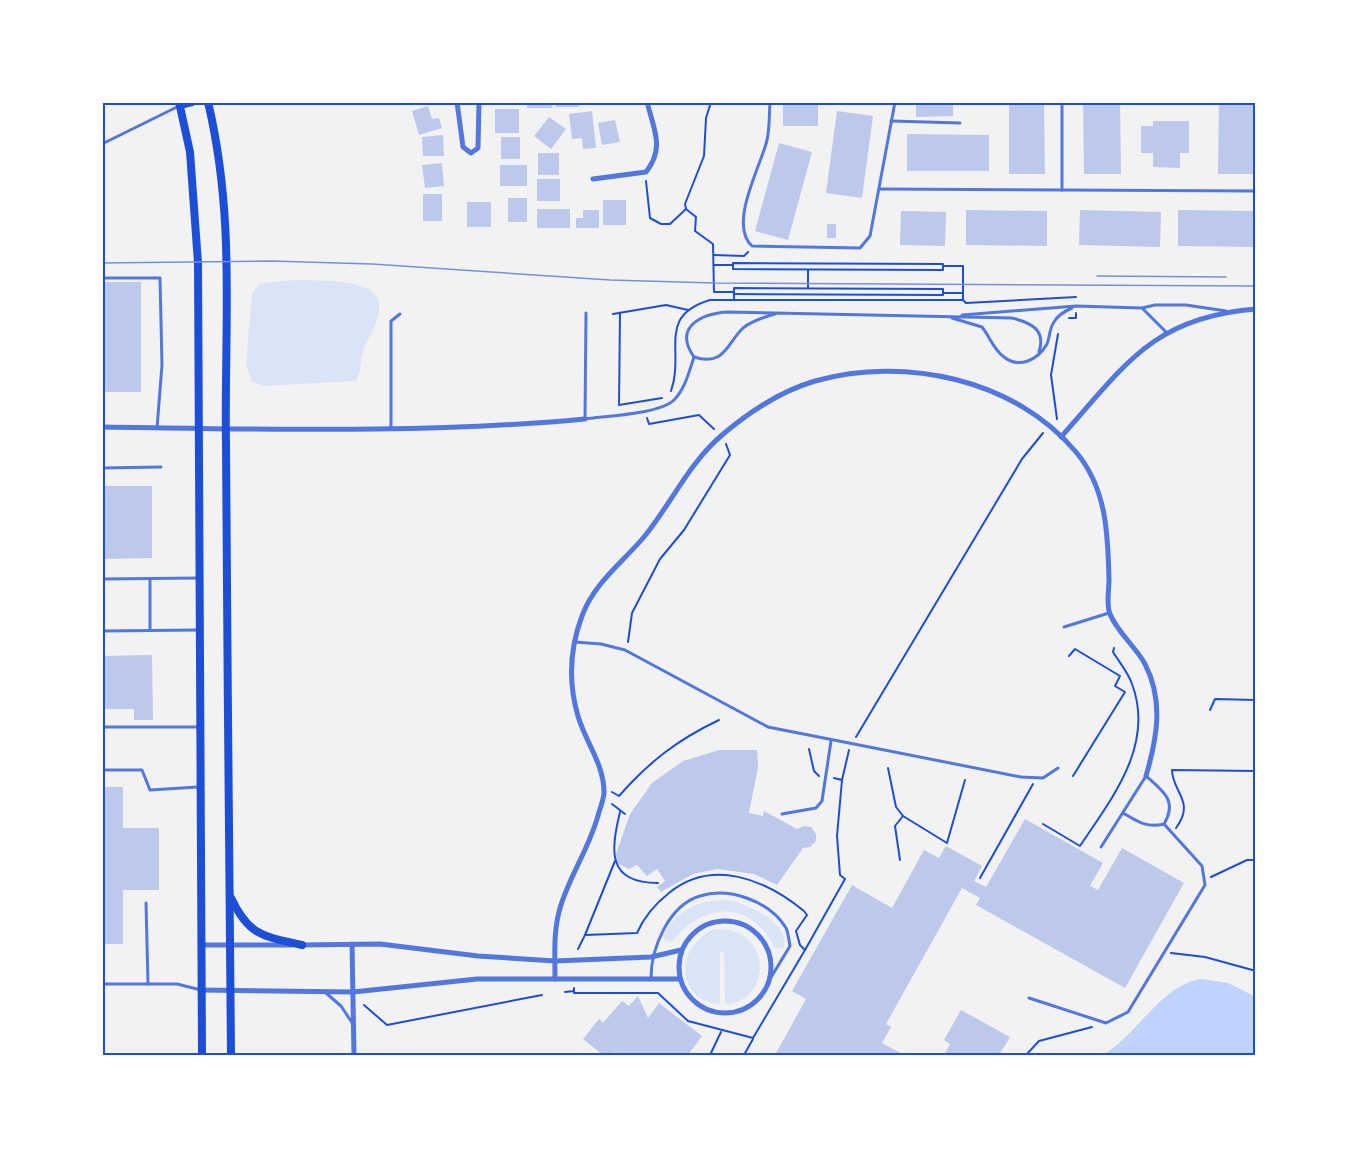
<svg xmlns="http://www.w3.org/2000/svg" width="1358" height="1157" font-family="Lato,sans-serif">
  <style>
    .green { fill: #dbe4f7 }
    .water { fill: #bfd3fe }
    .building { fill: #bdc9ec }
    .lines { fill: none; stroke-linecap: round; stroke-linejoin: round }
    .path { stroke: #1d4ed8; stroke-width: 2 }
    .service { stroke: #5277de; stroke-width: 3 }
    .minor { stroke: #5277de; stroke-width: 5 }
    .secondary { stroke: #1d4ed8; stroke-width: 8 }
    .tram { stroke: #7290e2; stroke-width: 1.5 }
    .neatline { fill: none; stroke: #1d4ed8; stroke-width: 2 }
  </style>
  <rect width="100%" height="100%" fill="#f2f2f2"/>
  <g class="green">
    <path d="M295 280C314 281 375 277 379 303 381 318 371 333 365 346 359 357 363 372 355 381L265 386 252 382 246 364 252 293 261 283Z"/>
    <path d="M727 900C746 903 793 924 783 949L774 947C750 898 702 903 672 942L665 941 663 936C675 911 700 899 727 900Z"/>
    <path d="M715 929C776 927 770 1004 725 1004L724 952 720 953V1004C676 1002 673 946 715 929Z"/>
  </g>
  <path class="water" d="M1202 979 1228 983 1256 997V1055H1103C1138 1034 1162 984 1202 979Z"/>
  <g class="building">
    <rect x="527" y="102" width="25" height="6"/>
    <rect x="556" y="102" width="23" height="5"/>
    <rect x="783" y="102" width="35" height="24"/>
    <path d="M916 102H953V116L916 117Z"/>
    <path d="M1009 102H1044L1045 174H1009Z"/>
    <path d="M1083 102H1120L1121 174H1084Z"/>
    <path d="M1219 102H1255L1254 174H1218Z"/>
    <path d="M428 106 432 119 439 118 442 128 419 135 412 111Z"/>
    <rect x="495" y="109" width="24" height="24"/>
    <path d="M592 111 596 148 583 149 582 138 572 139 569 114Z"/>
    <path d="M837 111 873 116 862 198 826 193Z"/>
    <path d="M549 117 566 129 551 149 534 136Z"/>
    <path d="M615 120 620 142 602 145 598 123Z"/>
    <path d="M1153 121H1189V153H1180V168L1153 167V153H1141V126H1153Z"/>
    <path d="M907 134 989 135V171H907Z"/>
    <path d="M443 135 444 156H423L422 137Z"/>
    <rect x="501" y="137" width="19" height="22"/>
    <path d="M779 143 812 152 788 240 755 231Z"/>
    <rect x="538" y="153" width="21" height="22"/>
    <path d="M442 163 444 186 425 188 422 165Z"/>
    <rect x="500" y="165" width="27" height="21"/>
    <rect x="537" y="179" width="23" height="22"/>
    <rect x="423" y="194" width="19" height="27"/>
    <rect x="508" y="198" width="19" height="24"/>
    <rect x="603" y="200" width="23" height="25"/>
    <rect x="467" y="202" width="24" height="25"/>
    <rect x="537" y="209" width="33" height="19"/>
    <path d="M583 210H599V228H576V218H583Z"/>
    <path d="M966 210 1047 211V246L966 245Z"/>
    <path d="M1080 210 1161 212 1160 247 1079 245Z"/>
    <path d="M1178 210 1256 211V247L1178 246Z"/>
    <path d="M901 211 946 212 945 246 900 245Z"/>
    <rect x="827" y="224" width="9" height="14"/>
    <rect x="102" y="282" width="39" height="110"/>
    <path d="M102 486H152V558L102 559Z"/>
    <path d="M152 655 153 720H134V709H102V656Z"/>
    <path d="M719 750H757L758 767 749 813 763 816 764 811 797 829 804 826 811 827 816 834V841L810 847 803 848 777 885 754 874 717 869 693 874 661 892 657 887 665 881 657 869 647 876 637 865 629 869 617 863 616 854 630 814 652 783 683 761Z"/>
    <path d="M102 787H123V828H159V890H123V944H102Z"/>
    <path d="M1025 819 1103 863 1090 886 1098 890 1122 848 1184 883 1125 988 976 905 980 898 962 888 886 1024 891 1027 882 1043 904 1055H775L806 999 792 991 852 885 892 908 924 850 939 858 946 846 982 866 974 881 986 887Z"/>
    <path d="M638 996 648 1018 659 1003 702 1036 688 1055H618L615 1052 612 1055H603L583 1039 599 1019 603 1023 622 1001 629 1006Z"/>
    <path d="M961 1010 1010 1037 999 1055H944L950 1044 944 1040Z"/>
  </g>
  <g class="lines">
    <g class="path">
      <path d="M711 102 706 118 704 156 685 204 686 209 696 217 695 231 713 244 714 292H734V300"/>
      <path d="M646 181 650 218 661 224H670L686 209"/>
      <path d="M714 255 744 256 748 252"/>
      <path d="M733 263 943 264V270L733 269Z"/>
      <path d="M714 265H732"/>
      <path d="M943 266H963V300"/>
      <path d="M808 288V270"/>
      <path d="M734 292V288L943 289V295L734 294"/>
      <path d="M943 293H963"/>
      <path d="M620 313 619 405 662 398"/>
      <path d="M613 314 666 305 688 310"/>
      <path d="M1069 318H1076V313"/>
      <path d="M671 391C685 352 656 316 710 300H963L966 303 1076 297"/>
      <path d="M647 418 649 424 699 415 714 429"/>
      <path d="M1057 419 1051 375 1058 334"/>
      <path d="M628 642 632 613 660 559 684 530 730 455 726 444"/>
      <path d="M1069 656 1075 649 1120 676 1115 686 1125 692 1073 776"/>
      <path d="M1210 710 1215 699 1256 700"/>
      <path d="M856 737 1022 459 1043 433"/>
      <path d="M809 749 814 771 819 776"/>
      <path d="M888 768 896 807 903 816 947 843 965 780"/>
      <path d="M834 778 842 780 849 750"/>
      <path d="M612 792 619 796C649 762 677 740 719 720"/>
      <path d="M612 804 625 814"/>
      <path d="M620 812C611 850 606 883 658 883"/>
      <path d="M1043 824 1080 846C1112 798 1155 745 1132 684 1128 672 1119 662 1113 652L1114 648"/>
      <path d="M1176 828C1196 801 1172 792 1172 770L1256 771"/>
      <path d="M900 860 895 826 903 816"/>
      <path d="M615 861 585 935 637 933C644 917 655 904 669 893 712 858 765 879 804 911L807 915 796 931 800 945 805 950 845 879 840 875 837 836 842 780"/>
      <path d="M1211 877 1247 860H1256"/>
      <path d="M980 878 1033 784"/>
      <path d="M578 949 585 935"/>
      <path d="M1171 953 1205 957 1256 971"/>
      <path d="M574 988V993H658L688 1021 753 1038 805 950"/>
      <path d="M565 992 574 991"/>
      <path d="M364 1005 387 1025 542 995"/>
      <path d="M710 1055 721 1032"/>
      <path d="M744 1055 753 1039"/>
      <path d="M1026 1055 1039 1041 1092 1027"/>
    </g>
    <g class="service">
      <path d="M770 102C769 116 770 131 766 144 758 171 729 225 752 246L860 248 870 236 895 102"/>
      <path d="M891 121 960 123"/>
      <path d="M102 144 179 106"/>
      <path d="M880 189 1256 191"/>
      <path d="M1062 190V102"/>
      <path d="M102 278H160L162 365 157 428"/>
      <path d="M1142 308 1166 332"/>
      <path d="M586 313 585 419C605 416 660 414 674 400 685 389 689 372 694 357"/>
      <path d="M775 314C764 317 752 321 743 328 727 343 725 367 694 357 673 327 701 314 727 312L1012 318C1032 323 1046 330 1039 352"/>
      <path d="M962 315 1076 306 1142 308 1155 305H1186L1226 311"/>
      <path d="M952 318 982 327C990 337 993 349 1004 357 1019 369 1038 360 1047 344 1050 337 1049 329 1054 322 1058 315 1065 311 1072 308"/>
      <path d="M391 428V321L400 314"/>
      <path d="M102 468 161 467"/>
      <path d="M102 579 199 578"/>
      <path d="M150 579V630"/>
      <path d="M1064 627 1109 613"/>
      <path d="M102 631 198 630"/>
      <path d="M575 642 601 644 625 650 768 727 1021 777 1043 778 1058 768"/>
      <path d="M102 727H199"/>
      <path d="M102 770H142L150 790 198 787"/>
      <path d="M782 814 816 808 822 801 831 741"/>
      <path d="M1101 847 1146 776C1163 791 1178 801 1164 824 1147 828 1138 822 1123 813"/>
      <path d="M146 903 148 984"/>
      <path d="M651 978C651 948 669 905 700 896 729 887 770 901 786 928 788 932 789 940 790 946L770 979"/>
      <path d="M102 984H177L201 990"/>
      <path d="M326 993 341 1006 353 1024"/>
      <path d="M1029 998 1106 1023 1128 1012 1205 885 1202 866 1164 824"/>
    </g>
    <g class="minor">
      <path d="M457 102 463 147 471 153 478 148 479 102"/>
      <path d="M593 179 646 172C665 148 654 130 647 102"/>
      <path d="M102 427C263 429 425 434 585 419"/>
      <path d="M1061 437C1125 365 1153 317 1256 309"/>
      <circle cx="725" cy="967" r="46"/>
      <path d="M352 944 354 1055"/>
      <path d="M201 945H292"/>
      <path d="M301 945 380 944 478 956 555 961 651 957 681 950"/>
      <path d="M555 979C555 954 553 929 561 905 571 873 591 845 599 812 601 806 604 798 604 792 604 764 585 741 578 716 568 682 570 648 582 616 594 583 622 563 644 537 671 504 689 463 722 435 749 412 781 391 815 381 905 356 1015 379 1076 452 1107 489 1108 535 1109 580 1109 590 1106 605 1110 614 1117 632 1136 647 1145 664 1164 701 1157 738 1146 776"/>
      <path d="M201 990 353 992 477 979H679"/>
    </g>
    <g class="secondary">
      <path d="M179 102 190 152 198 263 202 1055"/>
      <path d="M208 102C236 220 224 327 226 446 228 649 228 852 231 1055"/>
      <path d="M180 105 192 102"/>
      <path d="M231 898C249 936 263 936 302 945"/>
    </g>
    <g class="tram">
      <path d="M102 263 271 261 372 264 610 280 714 283 1256 286"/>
      <path d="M1097 276 1226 277"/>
    </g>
  </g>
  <rect width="1358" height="1157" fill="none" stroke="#ffffff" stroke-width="207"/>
  <rect x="104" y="104" width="1150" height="950" class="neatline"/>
</svg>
